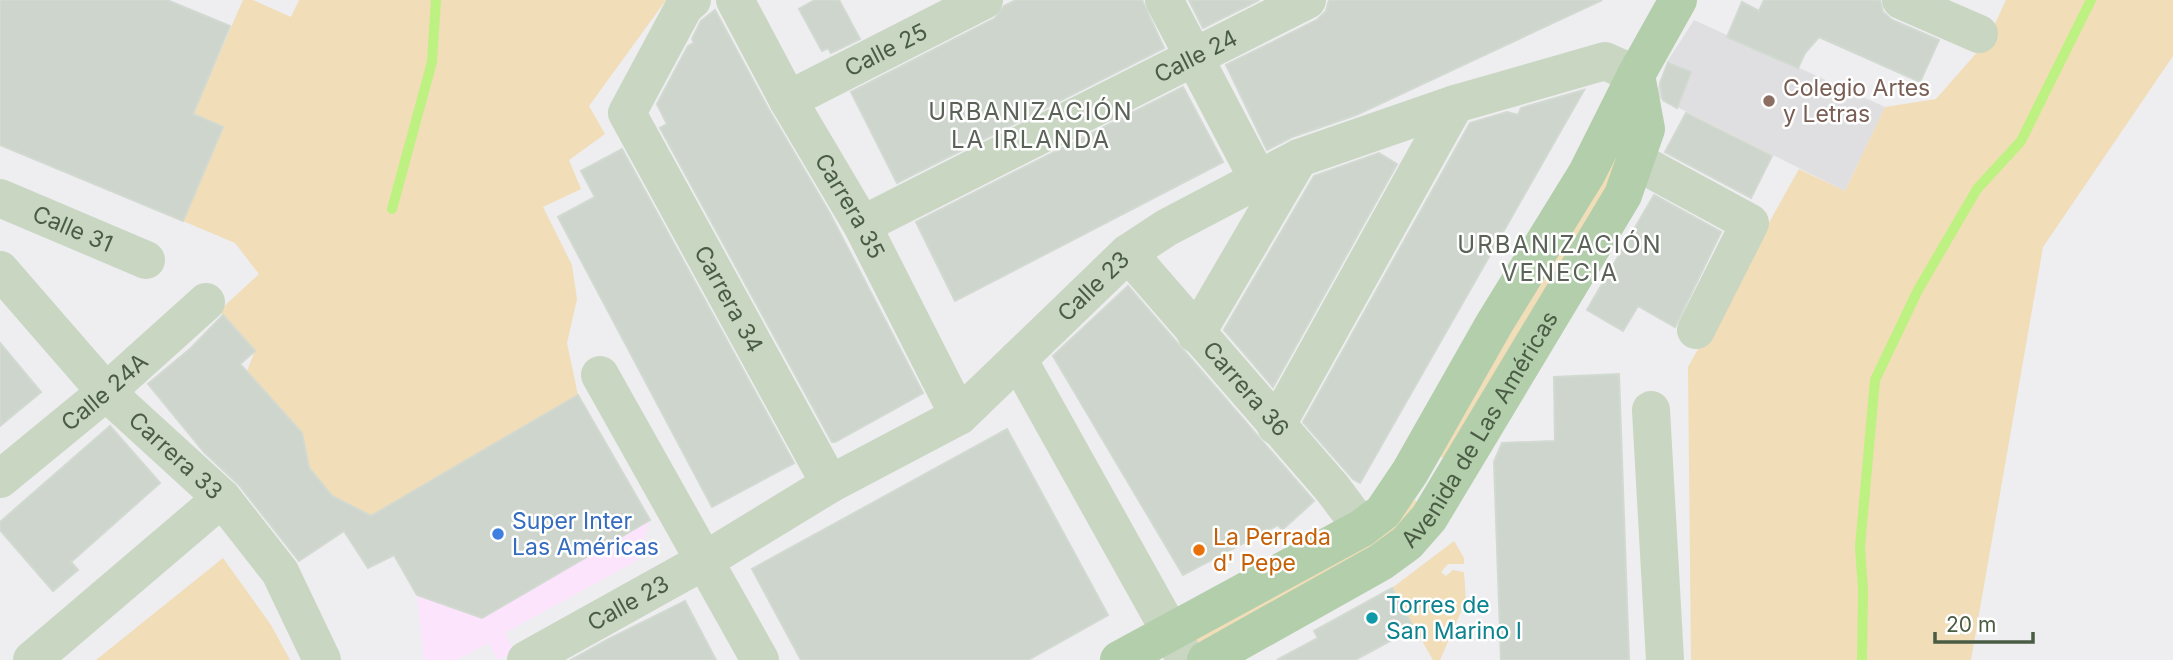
<svg xmlns="http://www.w3.org/2000/svg" width="2173" height="660" font-family="Inter,sans-serif">
  <style>
    .commercial { fill: #fce4fd }
    .education { fill: #dfdfe1 }
    .green { fill: #f1ddb8 }
    .lines { fill: none; stroke-linecap: round; stroke-linejoin: round }
    .stream { stroke: #bdf182; stroke-width: 10 }
    .building { fill: #cdd5cc; stroke: #d1d9d1; stroke-width: 2 }
    .minor { stroke: #c8d6c2; stroke-width: 38 }
    .major { stroke: #b3ceab; stroke-width: 38 }
    .education-dot { fill: #8d6e63; stroke: #fff; stroke-width: 2.5 }
    .shop-dot { fill: #3f7fe0; stroke: #fff; stroke-width: 2.5 }
    .food-dot { fill: #e8710a; stroke: #fff; stroke-width: 2.5 }
    .culture-dot { fill: #0f9aa8; stroke: #fff; stroke-width: 2.5 }
    .labels { text-anchor: middle; dominant-baseline: central; stroke-width: 5; stroke-linejoin: round; paint-order: stroke }
    .street-label { font-size: 23px; fill: #4a5c44; stroke: #fff }
    .education-label { font-size: 23px; fill: #785e54; stroke: #fff; text-anchor: start }
    .shop-label { font-size: 23px; fill: #366cbe; stroke: #fff; text-anchor: start }
    .food-label { font-size: 23px; fill: #c56008; stroke: #fff; text-anchor: start }
    .culture-label { font-size: 23px; fill: #0d838f; stroke: #fff; text-anchor: start }
    .neighbourhood-label { font-size: 24px; letter-spacing: 2px; fill: #5b6359; stroke: #fff }
  </style>
  <rect width="100%" height="100%" fill="#eeedf0"/>
  <path class="commercial" d="M650 520 638 560 505 633 514 652 498 660 488 643 457 660H424L417 595 482 618Z"/>
  <path class="education" d="M1694 20 1885 107 1845 191 1655 96 1667 62Z"/>
  <g class="green">
    <path d="M243 0H253L291 17 299 0H666L589 106 605 134 569 160 581 189 543 207 572 265 577 299 567 343 578 395 371 516 332 496 309 468 301 432 247 371 255 351 219 311 259 274 235 243 183 221 223 127 193 114Z"/>
    <path d="M2006 0H2173V56L2043 247 1971 660H1691L1688 367 1799 169 1845 191 1885 107 1936 99 1987 41Z"/>
    <path d="M1608 155 1616 160 1605 189 1448 461 1439 456Z"/>
    <path d="M1415 500 1422 507 1391 542 1194 645 1189 636 1385 534Z"/>
    <path d="M1454 541 1464 558V564H1448L1441 572 1446 576 1453 570 1464 572 1466 600 1440 660H1433L1392 588Z"/>
    <path d="M223 558 271 625 290 660H96Z"/>
  </g>
  <g class="lines">
    <g class="stream">
      <path d="M392 209 432 62 436 0"/>
      <path d="M1862 660 1863 590 1860 547 1875 380 1918 290 1977 189 2021 141 2091 0"/>
    </g>
  </g>
  <g class="building">
    <path d="M0 0H167L230 26 193 114 223 127 183 221 0 145Z"/>
    <path d="M815 0H839L860 39 831 53 828 48 822 51 799 9Z"/>
    <path d="M1016 0H1142L1164 48 897 183 851 92 994 19 1004 6Z"/>
    <path d="M1189 0H1259L1203 28Z"/>
    <path d="M1329 0H1602L1356 115 1292 137 1267 150 1226 65 1317 20 1326 11Z"/>
    <path d="M1764 0H1880L1883 12 1892 20 1939 40 1920 82 1819 37 1805 53 1798 68 1727 37 1742 2 1759 11Z"/>
    <path d="M715 10 769 110 829 212 923 393 835 442H832L660 128 667 124 657 104 688 46 694 43 692 39 701 21Z"/>
    <path d="M1668 63 1691 72 1677 108 1663 100 1660 83Z"/>
    <path d="M1183 87 1223 162 955 301 916 222Z"/>
    <path d="M1584 90 1360 483 1353 479 1303 422 1470 123 1507 112 1518 115 1521 108Z"/>
    <path d="M1686 113 1772 156 1751 198 1665 152Z"/>
    <path d="M622 149 794 463 712 507 558 217 595 197 581 171Z"/>
    <path d="M1379 153 1397 164 1273 387 1224 330 1314 176Z"/>
    <path d="M1654 195 1721 232 1675 327 1638 306 1623 331 1587 310Z"/>
    <path d="M1128 286 1314 501 1282 530 1278 525 1183 575 1053 356Z"/>
    <path d="M223 315 255 351 240 364 302 433 309 468 332 496 371 516 578 395 650 520 482 618 417 595 394 555 368 568 344 531 299 561 239 485 204 452 148 384 191 348Z"/>
    <path d="M0 343 41 392 0 426Z"/>
    <path d="M1619 374 1629 660H1501L1494 462 1502 443 1555 441 1554 377Z"/>
    <path d="M110 426 160 483 71 562 78 570 53 591 0 530V522Z"/>
    <path d="M1007 429 1108 615 1028 660H801L752 569Z"/>
    <path d="M1392 588 1414 628 1355 660H1277L1318 638 1314 631Z"/>
    <path d="M685 601 716 660H571L607 640Z"/>
  </g>
  <g class="lines">
    <g class="minor">
      <path id="s1" d="M692 0 684 7 627 113 830 484"/>
      <path id="s2" d="M735 0 788 100 862 225 959 416"/>
      <path d="M1164 0 1258 179"/>
      <path d="M1901 0 1979 34"/>
      <path id="s3" d="M788 100 984 0"/>
      <path d="M1636 161 1750 223 1696 330"/>
      <path id="s4" d="M0 198 146 260"/>
      <path id="s5" d="M862 225 1307 0"/>
      <path id="s6" d="M1128 253 1332 488 1362 528"/>
      <path id="s7" d="M0 270 106 392 222 498 280 572 322 660"/>
      <path d="M1196 334 1299 158"/>
      <path d="M1018 359 1186 660"/>
      <path d="M600 375 760 660"/>
      <path d="M1651 410 1665 660"/>
      <path d="M1276 426 1455 104"/>
      <path id="s8" d="M0 479 106 392 206 302"/>
      <path d="M32 660 222 498"/>
      <path id="s9" d="M526 660 704 561 830 484 959 416 1128 253 1166 228 1299 158 1455 104 1605 61 1636 75"/>
    </g>
    <g class="major">
      <path d="M1119 660 1362 528 1383 512 1410 472 1494 324 1587 173 1636 75 1678 0"/>
      <path id="s10" d="M1206 660 1381 562 1407 543 1429 518 1623 195 1646 129 1636 75"/>
    </g>
  </g>
  <circle class="education-dot" cx="1769" cy="101" r="7"/>
  <circle class="shop-dot" cx="498" cy="534" r="7"/>
  <circle class="food-dot" cx="1199" cy="550" r="7"/>
  <circle class="culture-dot" cx="1372" cy="618" r="7"/>
  <g class="labels">
    <g class="street-label">
      <text stroke="none"><textPath href="#s3" startOffset="110">Calle 25</textPath></text>
      <text stroke="none"><textPath href="#s5" startOffset="374">Calle 24</textPath></text>
      <text stroke="none"><textPath href="#s2" startOffset="236">Carrera 35</textPath></text>
      <text stroke="none"><textPath href="#s4" startOffset="79">Calle 31</textPath></text>
      <text stroke="none"><textPath href="#s9" startOffset="684">Calle 23</textPath></text>
      <text stroke="none"><textPath href="#s1" startOffset="343">Carrera 34</textPath></text>
      <text stroke="none"><textPath href="#s6" startOffset="180">Carrera 36</textPath></text>
      <text stroke="none"><textPath href="#s8" startOffset="136">Calle 24A</textPath></text>
      <text stroke="none"><textPath href="#s10" startOffset="368">Avenida de Las Américas</textPath></text>
      <text stroke="none"><textPath href="#s7" startOffset="256">Carrera 33</textPath></text>
      <text stroke="none"><textPath href="#s9" startOffset="117">Calle 23</textPath></text>
    </g>
    <g class="education-label">
      <text x="1783" y="88">Colegio Artes<tspan x="1783" dy="26">y Letras</tspan></text>
    </g>
    <g class="shop-label">
      <text x="512" y="521">Super Inter<tspan x="512" dy="26">Las Américas</tspan></text>
    </g>
    <g class="food-label">
      <text x="1213" y="537">La Perrada<tspan x="1213" dy="26">d' Pepe</tspan></text>
    </g>
    <g class="culture-label">
      <text x="1386" y="605">Torres de<tspan x="1386" dy="26">San Marino I</tspan></text>
    </g>
    <g class="neighbourhood-label">
      <text x="1031" y="111">URBANIZACIÓN<tspan x="1031" dy="28">LA IRLANDA</tspan></text>
      <text x="1560" y="244">URBANIZACIÓN<tspan x="1560" dy="28">VENECIA</tspan></text>
    </g>
  </g>
  <path d="M1935 632v10h98v-10" fill="none" stroke="#4a5c44" stroke-width="3.5"/>
  <text x="1946" y="632" font-size="21" fill="#4a5c44" stroke="#ffffff" stroke-width="5" paint-order="stroke">20 m</text>
</svg>
